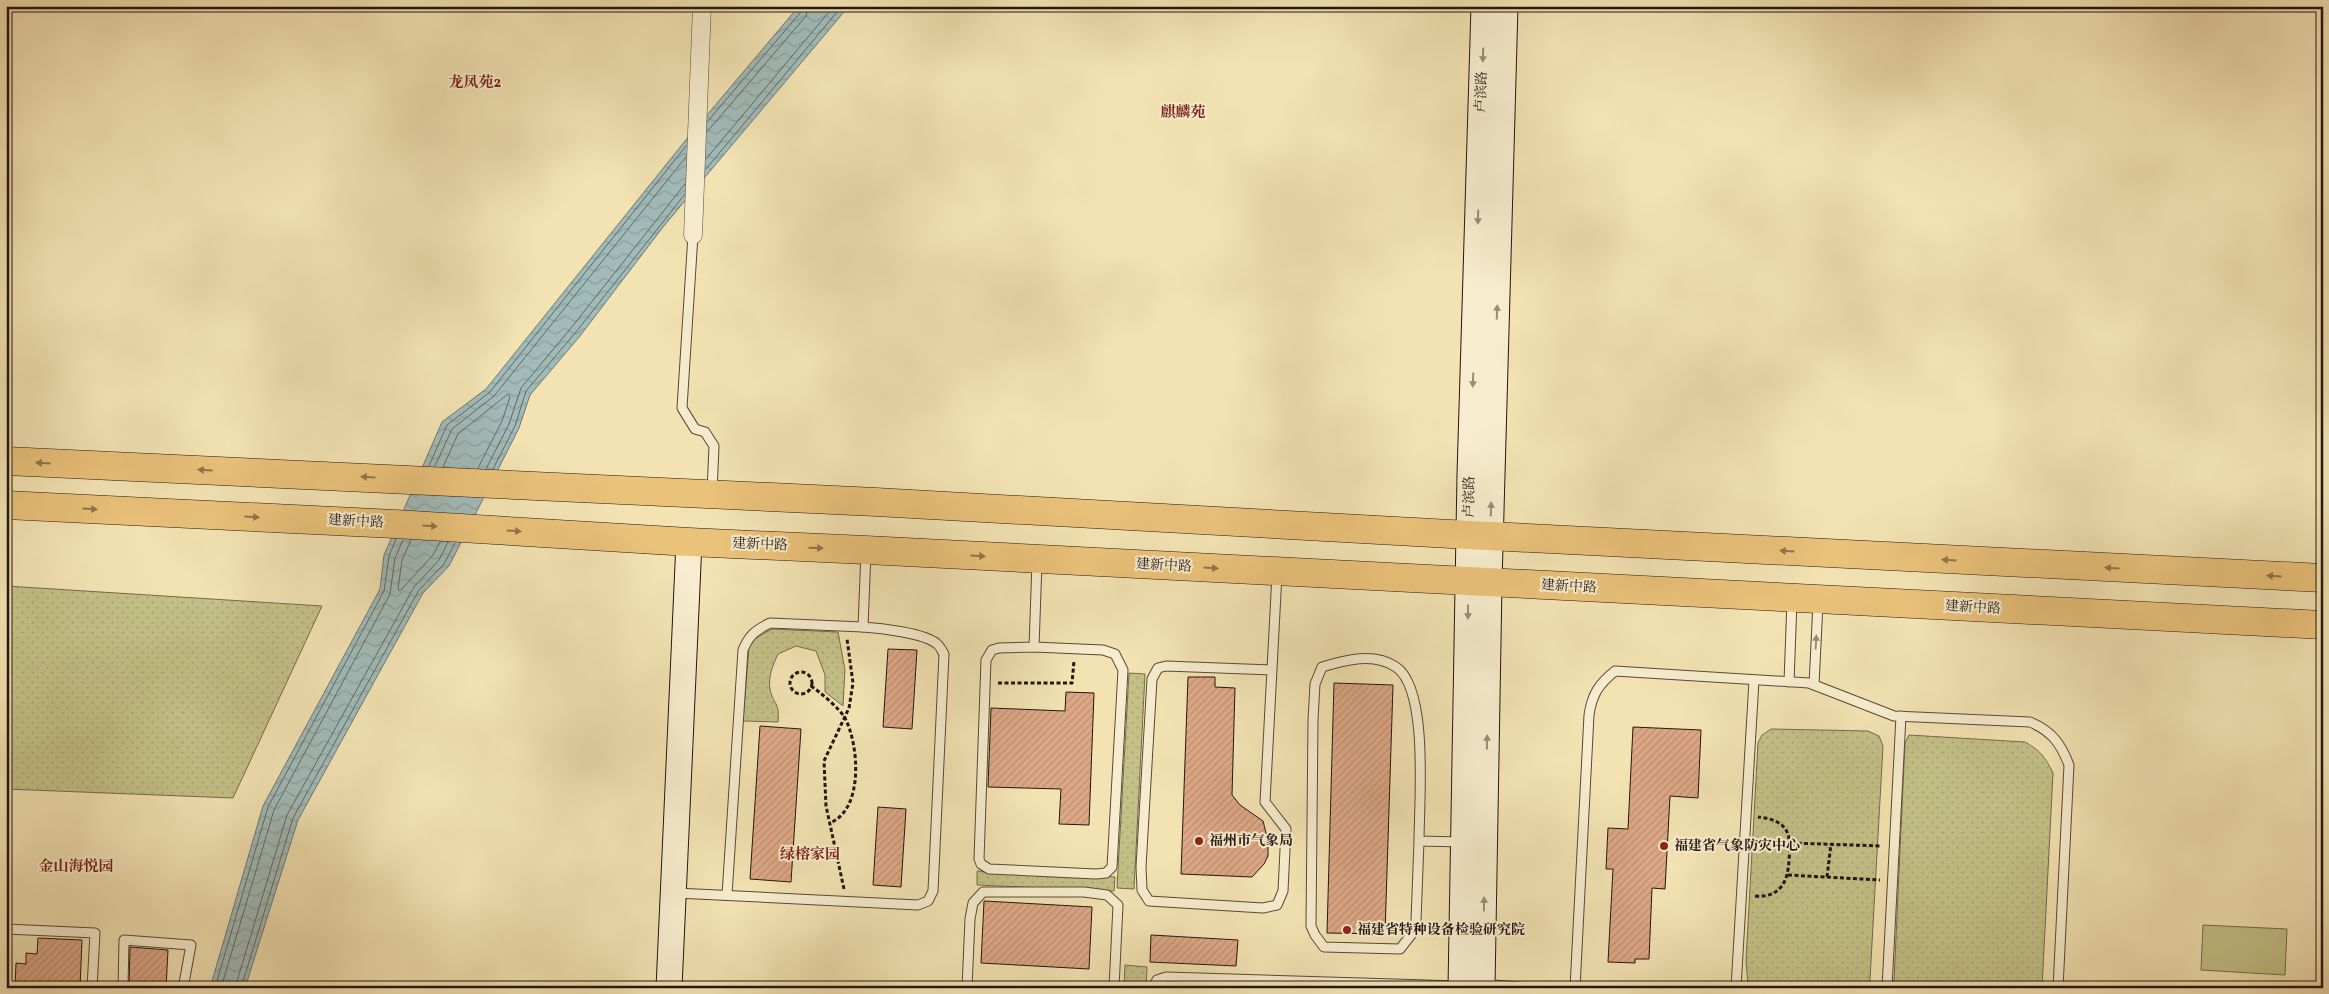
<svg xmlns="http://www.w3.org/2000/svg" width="2329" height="994" font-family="Vollkorn,'Noto Serif SC',serif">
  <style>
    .grass { fill: url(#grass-dots); stroke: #746b4c }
    .park { fill: #c3c187; stroke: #746b4c }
    .water { fill: url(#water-waves); stroke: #6f7975 }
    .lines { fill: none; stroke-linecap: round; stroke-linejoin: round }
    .shore { stroke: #626864; stroke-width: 1 }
    .building { fill: url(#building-hatch); stroke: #241510 }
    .lane-casing { stroke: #584839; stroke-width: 11 }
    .street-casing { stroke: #584839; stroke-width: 19 }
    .secondary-casing { stroke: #241510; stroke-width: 27 }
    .primary-casing { stroke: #241510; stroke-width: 29 }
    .path { stroke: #241510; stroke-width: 3; stroke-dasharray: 4 2.5; stroke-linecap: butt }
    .lane { stroke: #f7edce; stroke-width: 9 }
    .street { stroke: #f7edce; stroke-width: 18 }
    .secondary { stroke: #f7edce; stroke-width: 25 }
    .primary { stroke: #eac27a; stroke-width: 28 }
    .oneway { fill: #988c78 }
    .oneway2 { fill: #91744a }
    .poi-dot { fill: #8f2418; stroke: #f7edce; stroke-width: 2 }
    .labels { text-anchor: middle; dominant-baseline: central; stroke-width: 4; stroke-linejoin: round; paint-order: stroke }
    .street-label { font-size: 14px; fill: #241510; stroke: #f7edce }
    .poi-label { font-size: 14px; font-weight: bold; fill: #241510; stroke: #f7edce; text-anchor: start }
    .neighbourhood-label { font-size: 15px; font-weight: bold; fill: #7a1f14; stroke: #f7edce }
  </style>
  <defs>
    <pattern id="grass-dots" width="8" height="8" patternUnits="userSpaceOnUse" patternTransform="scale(1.25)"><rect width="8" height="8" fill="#c3c187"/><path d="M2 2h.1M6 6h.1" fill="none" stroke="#a7a574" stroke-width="1.8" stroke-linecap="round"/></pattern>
    <pattern id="water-waves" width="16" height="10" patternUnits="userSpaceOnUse" patternTransform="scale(1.25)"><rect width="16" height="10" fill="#a1bbb9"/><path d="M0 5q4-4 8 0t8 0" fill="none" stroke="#8aa09e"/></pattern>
    <pattern id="building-hatch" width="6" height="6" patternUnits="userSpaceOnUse" patternTransform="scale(1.25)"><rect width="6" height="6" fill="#dea887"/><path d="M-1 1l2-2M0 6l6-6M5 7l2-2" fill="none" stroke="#be9074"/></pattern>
  </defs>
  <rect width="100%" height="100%" fill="#f3e3b3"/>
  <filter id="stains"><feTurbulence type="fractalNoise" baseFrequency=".004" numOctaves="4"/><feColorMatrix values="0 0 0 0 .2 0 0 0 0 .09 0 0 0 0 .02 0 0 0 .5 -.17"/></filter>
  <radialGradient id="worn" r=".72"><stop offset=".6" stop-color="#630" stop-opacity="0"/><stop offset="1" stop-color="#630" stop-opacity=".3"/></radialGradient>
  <g class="grass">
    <path d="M6 586 322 606 233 798 6 789Z"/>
    <path d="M772 629 838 632 845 670 843 706 825 692V675L816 651 796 646 778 654C773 665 768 676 770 689 773 705 780 701 778 722L743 721 749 647 752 640Z"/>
    <path d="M1129 673 1145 674 1134 889 1117 888Z"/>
    <path d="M1771 729 1868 731 1879 736 1883 746 1870 979 1868 988H1751L1748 985 1746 961 1758 743 1762 735Z"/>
    <path d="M1909 735 2025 742C2041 751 2045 757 2053 773L2042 988H1900L1894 981 1905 743Z"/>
    <path d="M977 871 1115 877 1114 891 977 885Z"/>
    <path d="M1125 965 1147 967 1146 988H1124Z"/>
  </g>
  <path class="park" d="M2203 925 2287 929 2285 975 2201 970Z"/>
  <path class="water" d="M799 6H849L663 227 580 336 530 395 519 428 449 566 423 593 298 820 245 988H210L263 806 380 589 384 555 442 422 486 389 685 141Z"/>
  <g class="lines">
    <g class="shore">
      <path d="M707 122 801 12 802 6"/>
      <path d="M707 132 806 16 809 6"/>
      <path d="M706 159 834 6"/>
      <path d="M706 169 842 6"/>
      <path d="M429 466 447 425 490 392 686 146"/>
      <path d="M435 466 452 429 494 396 686 157"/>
      <path d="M443 467 458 434 508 394 510 397 502 421 478 468"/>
      <path d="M486 469 509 424 521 388 571 328 685 184"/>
      <path d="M493 469 515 426 526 391 576 332 685 194"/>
      <path d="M411 540 402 560 398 589 400 591 433 555 440 542"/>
      <path d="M215 988 268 807 384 591 389 556 396 539"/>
      <path d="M221 988 274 810 390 594 395 558 403 540"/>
      <path d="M235 988 287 815 414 587 439 560 448 542"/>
      <path d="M241 988 293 818 419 590 444 564 455 543"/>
    </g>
  </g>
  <g class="building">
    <path d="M888 649 917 650 912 729 883 727Z"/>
    <path d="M1188 677H1215V687L1235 688 1232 795 1240 805 1263 821 1268 841V856L1264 864 1252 877 1181 874Z"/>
    <path d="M1334 683 1393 685 1385 934 1327 933Z"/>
    <path d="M1066 692 1094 693 1089 825 1059 824 1061 789 988 787 991 708 1065 711Z"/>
    <path d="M760 726 801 729 791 882 750 879Z"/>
    <path d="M1633 727 1701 730 1698 798 1670 796 1665 889 1652 888 1649 959H1635V963L1608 962 1613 869H1606L1608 828 1628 829Z"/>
    <path d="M878 807 906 809 901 887 873 885Z"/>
    <path d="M984 901 1092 907 1089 969 981 963Z"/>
    <path d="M1151 935 1238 940 1236 966 1150 962Z"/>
    <path d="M38 938 82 940 80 988H15L16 963 26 964V953L37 954Z"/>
    <path d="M130 947 168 950 166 988H129Z"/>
  </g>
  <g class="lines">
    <defs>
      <g id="lane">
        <path d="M693 235 682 408 695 429 705 432 714 446 712 493"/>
        <path d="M1034 647 999 648 992 650 986 660 979 859 981 864 989 869 1096 874 1106 873 1112 867 1123 670 1115 654 1103 650 1034 647 1037 562"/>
        <path d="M1272 670 1166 666 1158 668 1152 679 1141 867 1142 890 1149 901 1263 908 1277 905 1283 891 1286 829 1265 802 1277 574"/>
        <path d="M1789 682 1792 601"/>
        <path d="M1814 685 1818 603"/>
        <path d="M1419 841 1416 921 1411 935 1400 949 1324 947 1315 935 1311 926 1313 720 1315 684 1322 667C1345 660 1374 652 1396 667 1429 689 1419 803 1419 841L1463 842"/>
        <path d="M676 893 918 905 928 901 933 891 944 654C942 651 940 646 937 644 925 633 879 628 863 627L866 552"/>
        <path d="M727 895 743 650C749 635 756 630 770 623L863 627"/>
        <path d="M6 929 95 933 92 988"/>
        <path d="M1483 984 1531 988"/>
        <path d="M123 988 124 940 191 945 184 983"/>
        <path d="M967 988 970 919 973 903 983 892H1084L1107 895 1118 905 1114 988"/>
        <path d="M1153 988 1157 980 1166 977 1460 986"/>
        <path d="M1575 988 1589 715C1592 694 1599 684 1615 671L1809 683 1894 716 2030 722C2052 731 2061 744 2069 765L2058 988"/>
        <path d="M1736 988 1754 680"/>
        <path d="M1887 988 1901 716"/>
      </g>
      <path id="street" d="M693 235 702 6"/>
      <g id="secondary">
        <path d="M669 988 689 542"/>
        <path d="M1461 988 1470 475 1484 6"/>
        <path d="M1482 988 1489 583 1505 6"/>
      </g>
      <g id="primary">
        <path d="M6 461 876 502 1469 535 2323 578"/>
        <path d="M6 505 395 524 689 542 866 550 2323 625"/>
      </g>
    </defs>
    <use href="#lane" class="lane-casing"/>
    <use href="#street" class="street-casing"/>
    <use href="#secondary" class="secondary-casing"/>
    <use href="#primary" class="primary-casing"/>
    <g class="path">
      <circle cx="801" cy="683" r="11"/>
      <path d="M998 683H1072L1074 661"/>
      <path d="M811 686C820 692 840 709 845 718 859 745 864 809 830 823"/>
      <path d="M1791 843 1882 846"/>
      <path d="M1788 875 1880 880"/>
      <path d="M1827 877 1831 844"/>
      <path d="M844 889 826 806 824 761 849 708 853 683 847 639"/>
      <path d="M1755 896C1780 898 1788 882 1789 860 1792 834 1788 820 1758 817"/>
    </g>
    <use href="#lane" class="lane"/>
    <use href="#street" class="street"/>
    <use href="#secondary" class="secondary"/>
    <use href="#primary" class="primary"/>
  </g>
  <defs><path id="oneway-solid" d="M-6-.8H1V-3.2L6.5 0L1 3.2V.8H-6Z" transform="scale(1.25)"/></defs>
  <g class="oneway">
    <use href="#oneway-solid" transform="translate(1483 55) rotate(92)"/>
    <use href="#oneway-solid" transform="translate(1478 217) rotate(92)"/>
    <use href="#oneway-solid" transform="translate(1497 312) rotate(-88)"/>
    <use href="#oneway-solid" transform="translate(1473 380) rotate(92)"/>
    <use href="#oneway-solid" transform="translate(1491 509) rotate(-88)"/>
    <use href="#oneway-solid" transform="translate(1468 612) rotate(91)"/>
    <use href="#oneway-solid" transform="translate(1816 642) rotate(-87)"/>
    <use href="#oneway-solid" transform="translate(1487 742) rotate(-89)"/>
    <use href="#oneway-solid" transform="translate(1484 904) rotate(-89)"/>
  </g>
  <g class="oneway2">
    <use href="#oneway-solid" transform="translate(43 463) rotate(-177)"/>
    <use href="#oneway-solid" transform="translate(205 470) rotate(-177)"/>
    <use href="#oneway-solid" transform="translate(368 477) rotate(-177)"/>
    <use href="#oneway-solid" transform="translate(90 509) rotate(3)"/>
    <use href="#oneway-solid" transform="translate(252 517) rotate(3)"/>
    <use href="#oneway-solid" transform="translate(430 526) rotate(3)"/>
    <use href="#oneway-solid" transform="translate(514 531) rotate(4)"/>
    <use href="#oneway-solid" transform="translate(816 548) rotate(2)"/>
    <use href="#oneway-solid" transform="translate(1787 551) rotate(-177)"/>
    <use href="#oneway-solid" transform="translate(978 556) rotate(3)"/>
    <use href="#oneway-solid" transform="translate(1949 560) rotate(-177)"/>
    <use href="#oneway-solid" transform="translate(1211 568) rotate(3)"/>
    <use href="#oneway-solid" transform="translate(2112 568) rotate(-177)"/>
    <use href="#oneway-solid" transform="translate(2274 576) rotate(-177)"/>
  </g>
  <g class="poi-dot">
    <circle cx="1199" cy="841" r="5"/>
    <circle cx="1664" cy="846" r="5"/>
    <circle cx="1347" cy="930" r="5"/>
  </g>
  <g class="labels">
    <g class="street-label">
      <text transform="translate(1482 92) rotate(-88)">卢滨路</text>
      <text transform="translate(1470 497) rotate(-89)">卢滨路</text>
      <text transform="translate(356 522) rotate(3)">建新中路</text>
      <text transform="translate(760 545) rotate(2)">建新中路</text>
      <text transform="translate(1164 566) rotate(3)">建新中路</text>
      <text transform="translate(1569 587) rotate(3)">建新中路</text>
      <text transform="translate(1973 608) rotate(3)">建新中路</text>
    </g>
    <g class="poi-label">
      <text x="1209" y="841">福州市气象局</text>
      <text x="1674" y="846">福建省气象防灾中心</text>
      <text x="1357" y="930">福建省特种设备检验研究院</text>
    </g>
    <g class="neighbourhood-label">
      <text x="475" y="83">龙凤苑2</text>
      <text x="1183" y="113">麒麟苑</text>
      <text x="810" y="855">绿榕家园</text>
      <text x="76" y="867">金山海悦园</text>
    </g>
  </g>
  <rect width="2329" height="994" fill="none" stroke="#f3e3b3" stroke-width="25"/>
  <rect x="8" y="8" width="2314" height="979" fill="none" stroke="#241510" stroke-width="2.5"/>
  <rect x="12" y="12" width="2304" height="969" fill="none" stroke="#241510"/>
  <rect width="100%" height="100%" filter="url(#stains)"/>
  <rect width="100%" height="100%" fill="url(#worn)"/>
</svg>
